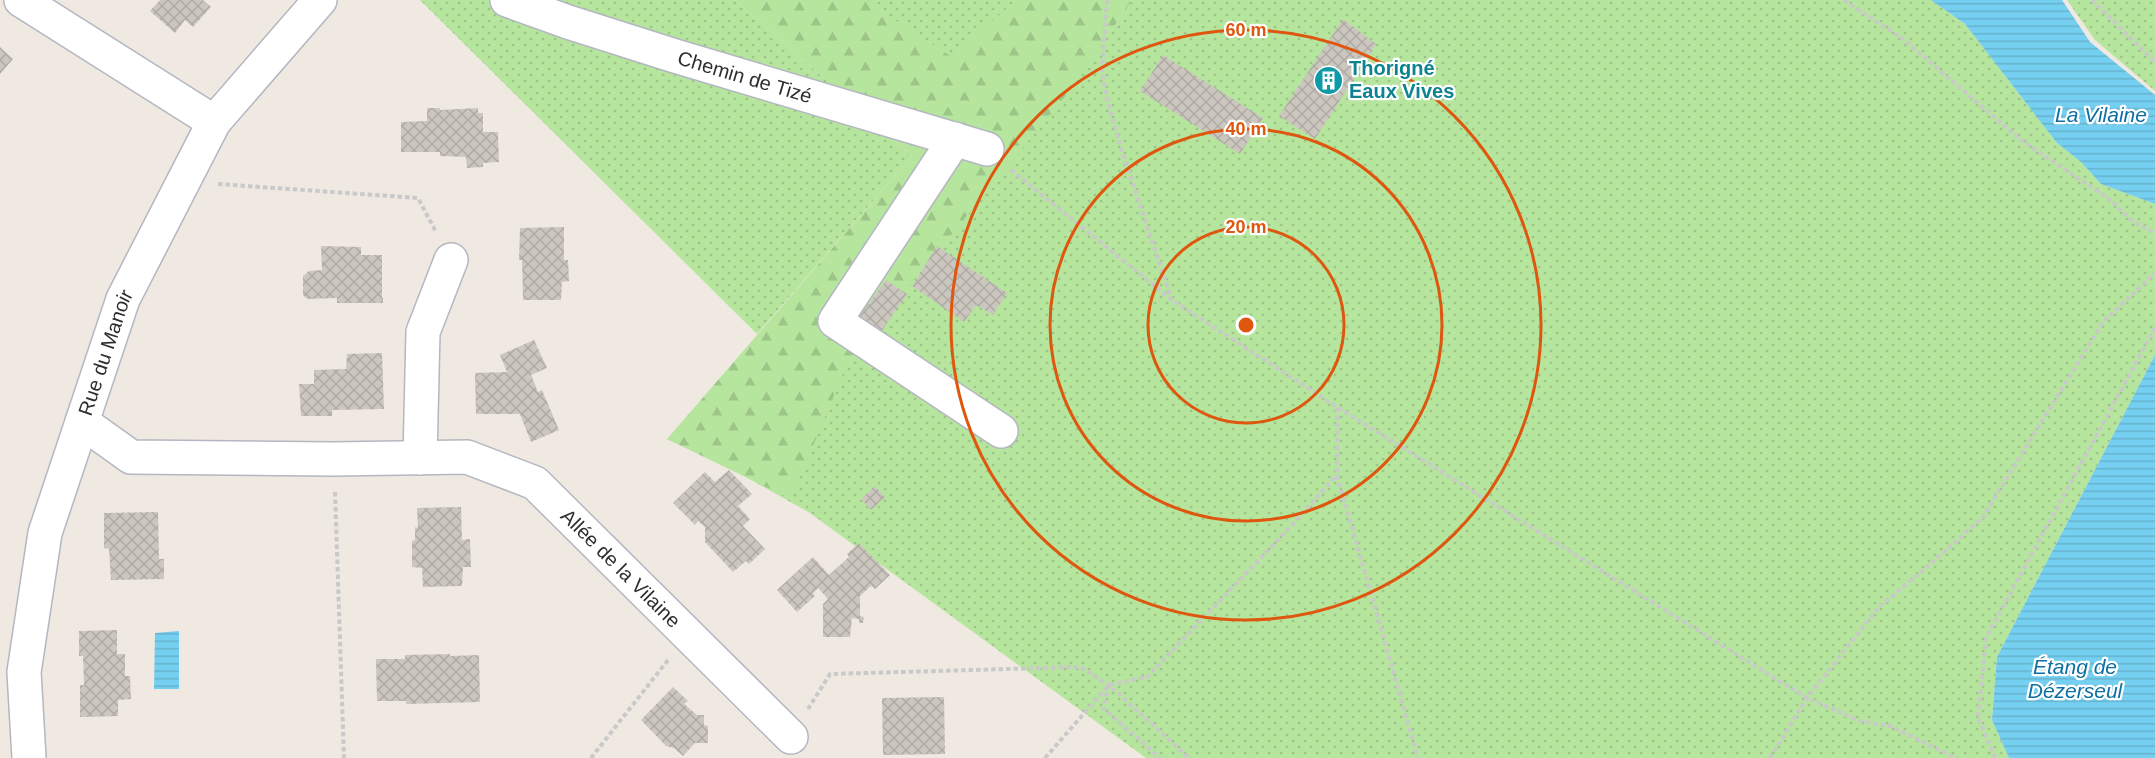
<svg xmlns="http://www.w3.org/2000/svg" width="2155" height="758" font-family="Arial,sans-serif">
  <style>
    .grass { fill: url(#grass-dots) }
    .forest { fill: url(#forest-firs) }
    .water { fill: url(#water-rules) }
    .building { fill: url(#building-cross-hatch) }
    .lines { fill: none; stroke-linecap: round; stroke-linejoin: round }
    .street-casing { stroke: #b4b7c1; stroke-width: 36 }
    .path { stroke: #c9c9c9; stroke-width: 4; stroke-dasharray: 4.5 3; stroke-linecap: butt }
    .street { stroke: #fff; stroke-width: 33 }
    .ring { fill: none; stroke: #df570e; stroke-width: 3 }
    .labels { text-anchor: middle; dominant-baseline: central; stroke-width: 4.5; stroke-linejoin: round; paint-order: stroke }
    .culture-label { font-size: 20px; font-weight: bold; fill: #0d838f; stroke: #fff; text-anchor: start }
    .street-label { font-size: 20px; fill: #2e2e2e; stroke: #fff }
    .water-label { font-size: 21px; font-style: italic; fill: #0d6fa3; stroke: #fff }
    .centre { fill: #df570e; stroke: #fff; stroke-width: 3 }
    .ring-label { font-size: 18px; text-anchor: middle; font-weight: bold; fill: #df570e; stroke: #fff; stroke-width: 4.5; stroke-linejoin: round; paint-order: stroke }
  </style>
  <defs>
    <pattern id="grass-dots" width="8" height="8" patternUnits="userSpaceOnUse" patternTransform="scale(1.5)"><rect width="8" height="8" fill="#b6e59e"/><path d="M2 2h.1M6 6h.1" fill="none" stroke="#9dc588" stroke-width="1.8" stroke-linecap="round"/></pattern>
    <pattern id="forest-firs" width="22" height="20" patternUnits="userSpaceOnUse" patternTransform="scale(1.5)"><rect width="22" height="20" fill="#b6e59e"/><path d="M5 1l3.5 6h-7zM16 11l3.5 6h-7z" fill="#9dc588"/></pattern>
    <pattern id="water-rules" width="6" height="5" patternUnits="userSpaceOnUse" patternTransform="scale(1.5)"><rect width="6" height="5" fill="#75cff0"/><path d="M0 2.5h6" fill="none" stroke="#66b2ce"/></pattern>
    <pattern id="building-cross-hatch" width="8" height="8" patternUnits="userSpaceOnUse" patternTransform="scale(1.5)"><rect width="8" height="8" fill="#cbc7bf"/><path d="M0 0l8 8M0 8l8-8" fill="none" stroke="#afaba4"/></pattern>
  </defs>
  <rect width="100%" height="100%" fill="#efe9e1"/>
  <g class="grass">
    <path d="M420 0H735L912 156 757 334Z"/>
    <path d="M843 0H1091L1092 58 1132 0H1931L1965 24 2057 143 2081 162 2101 184 2155 204V355L1997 657 1992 720 2009 758H1146L810 513 730 468 667 439 934 156Z"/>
    <path d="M2067 0H2155V91L2095 40Z"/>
  </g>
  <path class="forest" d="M735 0H864L952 57 1016 0H1132L1072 88 849 359 791 499 667 439 912 156Z"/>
  <g class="water">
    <path d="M1931 0H2062L2090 42 2155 95V204L2101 184 2081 162 2057 143 1965 24Z"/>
    <path d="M2155 355V758H2009L1992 720 1997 657Z"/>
    <path d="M179 631V689H154L155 633Z"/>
  </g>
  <g class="building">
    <path d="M160 0H203L211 7 193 27 185 20 175 33 150 11Z"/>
    <path d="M1343 19 1376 44 1315 139 1279 116Z"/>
    <path d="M0 47 13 59 0 74Z"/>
    <path d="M1163 55 1263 118 1240 154 1140 91Z"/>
    <path d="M427 108H440V110L478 108V113H483V132H498L499 162 483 163V167L467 168 466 157 440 156V152H401V122L427 121Z"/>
    <path d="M564 227V260H568L569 281 562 282 561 300H523L522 260H519L520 228Z"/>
    <path d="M321 246 361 247V255H382V298H383V303H337V298L307 299 303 295V276L309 271 322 270Z"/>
    <path d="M937 246 1007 293 993 315 976 305 964 322 912 286Z"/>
    <path d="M886 280 907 294 879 335 857 320Z"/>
    <path d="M534 340 547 368 531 375 538 392 542 390 559 430 531 442 520 414H476L475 373 507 372 500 355Z"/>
    <path d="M382 353 384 409 332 410V416H301L299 384H314V370L346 369 347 354Z"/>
    <path d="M729 470 752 494 738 506 750 519 743 526 765 549 749 564 746 561 733 572 705 542V527L698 521 695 525 673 503 705 472 715 482Z"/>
    <path d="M875 486 885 497 871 510 861 499Z"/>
    <path d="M461 507 462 540 470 539 471 567H463L462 586 423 587 422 568 412 567V541L415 540V527L418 528 417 508Z"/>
    <path d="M158 512 159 559H164V579L111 580 109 549 104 548V513Z"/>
    <path d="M859 543 890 575 875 589 871 586 860 596V616L864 617 863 623H859V619L852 618 850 637H823V604L828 599 818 588 813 593 815 596 797 612 777 590 813 557 829 575 849 557 847 554Z"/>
    <path d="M117 630V654H125V676H130L131 699 118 700V716L80 717V685H84L83 656H79V631Z"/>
    <path d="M450 654V656L479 655 480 702 406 704V701H377L376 659H405V655Z"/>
    <path d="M673 687 688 701 684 704 697 715H704V725L708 726V743H695L683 756 674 748 666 746 641 720Z"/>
    <path d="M944 697 945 754 883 755 882 698Z"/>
  </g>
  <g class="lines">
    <defs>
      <g id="street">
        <path d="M21 0 214 122"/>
        <path id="s1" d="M507 0 568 22 675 56 987 149"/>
        <path d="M955 139 835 321 1001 431"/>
        <path id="s2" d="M82 422 131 457 333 459 467 457 535 483 791 737"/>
        <path d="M420 458 423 332 451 260"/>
        <path id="s3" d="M29 758 24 672 45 533 123 299 214 122 320 0"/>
      </g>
    </defs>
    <use href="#street" class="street-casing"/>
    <g class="path">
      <path d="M1107 0 1102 71 1107 99 1121 148 1171 298"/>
      <path d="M1844 0 1903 39 2021 140 2112 201 2132 221 2155 233"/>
      <path d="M2092 0 2155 62"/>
      <path d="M1011 170 1172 300 1337 407 1807 698 1860 721 1890 726 1956 758"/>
      <path d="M218 184 418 198 436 232"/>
      <path d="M1337 408V475L1418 758"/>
      <path d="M335 492 344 758"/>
      <path d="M1109 685 1103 708 1160 758"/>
      <path d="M808 709 830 674 1080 667 1109 685 1189 758"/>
      <path d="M591 758 668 660"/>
      <path d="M1045 758 1109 685 1147 677 1279 539 1337 475"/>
      <path d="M1770 758 1807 698 1878 608 1942 554 1983 517 2103 322 2155 273"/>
      <path d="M1995 758 1978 717 1986 638 2155 328"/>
    </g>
    <use href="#street" class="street"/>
  </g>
  <g class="ring">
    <circle cx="1246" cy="325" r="98"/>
    <circle cx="1246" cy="325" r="196"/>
    <circle cx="1246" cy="325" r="295"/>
  </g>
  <defs>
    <symbol id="building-disc" viewBox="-11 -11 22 22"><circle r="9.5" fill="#0f9aa8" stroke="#fff"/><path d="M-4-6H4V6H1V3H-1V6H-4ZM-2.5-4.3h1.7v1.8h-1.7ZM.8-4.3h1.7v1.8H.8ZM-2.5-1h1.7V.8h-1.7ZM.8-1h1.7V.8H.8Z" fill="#fff"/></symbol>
  </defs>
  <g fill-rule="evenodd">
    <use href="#building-disc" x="1312" y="64" width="33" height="33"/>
  </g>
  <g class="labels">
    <g class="culture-label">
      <text x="1349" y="68">Thorigné<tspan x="1349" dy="23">Eaux Vives</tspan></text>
    </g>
    <g class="street-label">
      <text stroke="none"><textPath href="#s1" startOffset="250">Chemin de Tizé</textPath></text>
      <text stroke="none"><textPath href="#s3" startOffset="417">Rue du Manoir</textPath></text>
      <text stroke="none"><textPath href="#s2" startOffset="590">Allée de la Vilaine</textPath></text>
    </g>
    <g class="water-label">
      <text x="2101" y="114">La Vilaine</text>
      <text x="2075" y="666">Étang de<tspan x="2075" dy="24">Dézerseul</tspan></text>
    </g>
  </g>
  <circle cx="1246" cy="325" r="9" class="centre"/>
  <g class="ring-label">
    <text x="1246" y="36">60 m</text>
    <text x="1246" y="135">40 m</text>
    <text x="1246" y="233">20 m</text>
  </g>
</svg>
